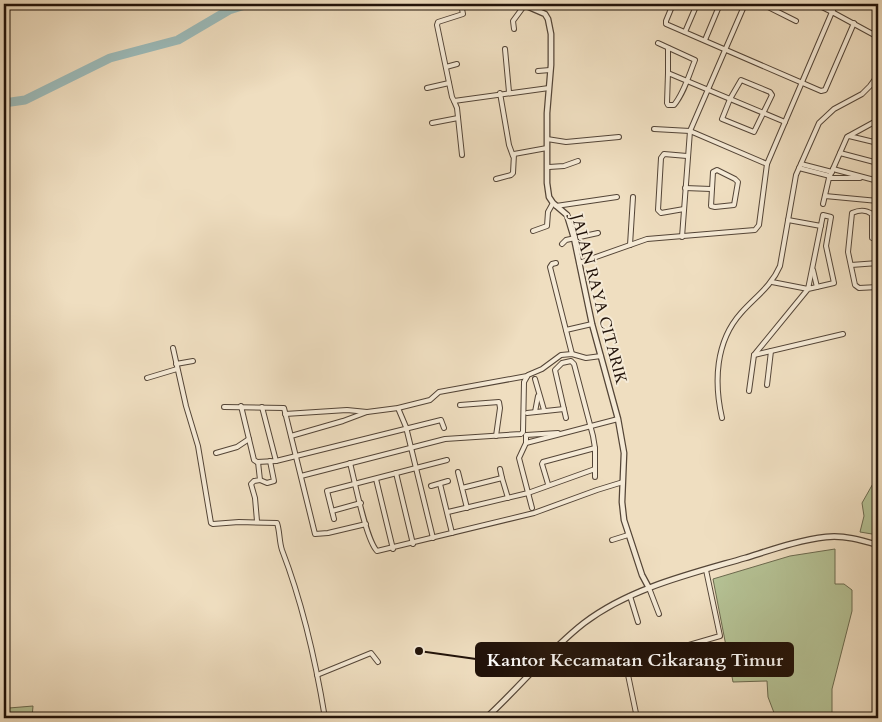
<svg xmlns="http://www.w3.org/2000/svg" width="882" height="722" font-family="Cardo,serif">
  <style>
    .green { fill: #b5c295; stroke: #6b6a4f }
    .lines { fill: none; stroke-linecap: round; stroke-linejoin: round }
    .river { stroke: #9cbbba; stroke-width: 9 }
    .minor-casing { stroke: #544537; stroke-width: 6 }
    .tertiary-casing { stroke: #544537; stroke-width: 7 }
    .minor { stroke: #f5ead6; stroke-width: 4 }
    .tertiary { stroke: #f5ead6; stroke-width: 4.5 }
    .labels { text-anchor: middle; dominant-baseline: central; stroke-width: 4; stroke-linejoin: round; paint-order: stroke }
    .street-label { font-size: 16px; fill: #211209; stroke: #f5ead6 }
    .leader { fill: none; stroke: #211209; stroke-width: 2 }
    .callout-dot { fill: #211209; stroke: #f5ead6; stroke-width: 2 }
    .callout { fill: #211209; stroke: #211209; stroke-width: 2 }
    .callout-label { font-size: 18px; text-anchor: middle; font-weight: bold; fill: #fff }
  </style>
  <rect width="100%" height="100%" fill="#efdec0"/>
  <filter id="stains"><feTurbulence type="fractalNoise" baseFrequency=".004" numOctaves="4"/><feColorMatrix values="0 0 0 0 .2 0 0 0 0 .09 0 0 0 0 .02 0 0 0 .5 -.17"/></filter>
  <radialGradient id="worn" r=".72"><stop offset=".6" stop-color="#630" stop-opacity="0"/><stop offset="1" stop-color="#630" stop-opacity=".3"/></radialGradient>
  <g class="green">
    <path d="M876 469H878V535L860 532 864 516 862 503 875 480Z"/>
    <path d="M835 549V584H844L852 590V611L832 689V716C813 715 795 718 776 718L768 697 767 681 733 682 713 579 790 556Z"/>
    <path d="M4 706 9 708 33 706 32 718H4Z"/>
  </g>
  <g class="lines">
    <path class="river" d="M4 103 25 100 110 58 178 40 229 10 248 4"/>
    <defs>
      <g id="minor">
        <path d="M461 4 463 14 438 22 437 25 452 97 454 101 549 88"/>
        <path d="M673 4 666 21V24L821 91 825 90 854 23"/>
        <path d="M762 4 796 21"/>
        <path d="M816 4 832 12 836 4"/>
        <path d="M514 29 513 21 524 6"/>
        <path d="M685 32 697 4"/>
        <path d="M705 40 720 4"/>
        <path d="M658 43 695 60C689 75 684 93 674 105H668L667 103 668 73 785 122"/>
        <path d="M505 49 509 92"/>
        <path d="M446 67 457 64"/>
        <path d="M538 71 550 70"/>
        <path d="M668 73V48"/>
        <path d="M741 80 770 92 772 95 754 132 722 119 730 99Z"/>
        <path d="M427 88 449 83"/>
        <path d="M500 93 509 145 513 156"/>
        <path d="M454 101 457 108 462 155"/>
        <path d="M432 123 458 118"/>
        <path d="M654 129 690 131 767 164"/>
        <path d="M849 136 878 143"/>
        <path d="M547 139 566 142 619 137"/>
        <path d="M840 153 878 163"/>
        <path d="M801 164 832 172"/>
        <path d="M549 167 564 166 578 161"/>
        <path d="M799 168 830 176"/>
        <path d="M833 169 878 181"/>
        <path d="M717 170 735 179 738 182 734 205 715 207 711 206 713 172Z"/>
        <path d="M829 178H860"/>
        <path d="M496 179 511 175 513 173 514 154 547 148"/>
        <path d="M685 188 711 189"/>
        <path d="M825 196 878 201"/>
        <path d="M823 204 829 178 847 137 878 120"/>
        <path d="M556 206 617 197"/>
        <path d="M684 209 661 213 658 210 661 158 664 154 687 156"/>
        <path d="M788 220 821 226"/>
        <path d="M533 231 547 226 548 212 553 203"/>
        <path d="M682 237 690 131 745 4"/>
        <path d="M878 240 872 238V214C865 209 859 210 852 213L848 252 855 285 859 288 878 287"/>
        <path d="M562 244 566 240 598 233"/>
        <path d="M630 245 633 197"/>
        <path d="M556 263 552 264 550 267 572 354"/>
        <path d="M579 263 647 239 755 230 759 225 767 164 832 12 878 37"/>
        <path d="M851 265 878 263"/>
        <path d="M813 270 817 287"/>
        <path d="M566 330 592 324"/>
        <path d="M173 348 186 406 198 446 211 523 213 524 239 522 277 523C280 532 279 541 282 550 302 602 316 663 325 718"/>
        <path d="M754 355 843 334"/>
        <path d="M176 364 193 361"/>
        <path d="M147 378 177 369"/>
        <path d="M535 379 544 410"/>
        <path d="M767 385 771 351"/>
        <path d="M749 391 754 355 808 289 823 215 831 217 826 246 834 283 808 289 772 282"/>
        <path d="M460 405 499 402 500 408 496 436"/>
        <path d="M241 406 254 460 257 462 276 461 441 420 444 428"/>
        <path d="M224 407 284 408 315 534 328 533 366 524"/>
        <path d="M262 407 276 461"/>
        <path d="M398 408 406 427 433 538"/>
        <path d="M535 412 538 396"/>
        <path d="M527 413 564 409"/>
        <path d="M285 414 347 410 367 412"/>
        <path d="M566 418 555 370 562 363 571 361 574 364 593 436 595 448V477"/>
        <path d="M722 418C714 383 715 342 741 313 755 297 771 287 780 266L796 175 819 123 834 109 862 94 870 86 878 75"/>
        <path d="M291 436 343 421 367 412 398 408 430 400 439 392 527 376"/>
        <path d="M526 443V435L558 433"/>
        <path d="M216 453 237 447 249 439"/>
        <path d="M350 463C355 482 366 540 377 551L534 513 597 490 623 482"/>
        <path d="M500 469 502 478"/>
        <path d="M458 472 462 488"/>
        <path d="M396 473 413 544"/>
        <path d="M301 476 445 439 521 434 523 432 524 382 528 375 542 369 561 355 572 354 586 358 601 356"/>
        <path d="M376 479 393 549"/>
        <path d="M260 480 267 483 274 481 270 461"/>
        <path d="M440 484 452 533"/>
        <path d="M548 484 542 464 543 462 595 448"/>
        <path d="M431 486 448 481"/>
        <path d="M467 508 462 488 502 478 508 498"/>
        <path d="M532 508 519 458 526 443 618 419"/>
        <path d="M332 511 361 503"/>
        <path d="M448 512 528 493 595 469"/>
        <path d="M334 519 327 491 447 460"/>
        <path d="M257 521 255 498 251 484 254 481 260 480 258 462"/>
        <path d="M612 540 628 535"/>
        <path d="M876 571 878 563"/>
        <path d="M649 588 659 614"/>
        <path d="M630 596 638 622"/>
        <path d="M317 675 371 653 378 662"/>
        <path d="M637 718 627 670V663L720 636 706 570"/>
      </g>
      <g id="tertiary">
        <path d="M522 4 545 14 548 19 551 34V65L547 113V183L549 197 553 203 567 215 574 238 592 324 618 419 624 453 622 502 624 520 642 575 649 588"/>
        <path d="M486 718C519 688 549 650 584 623 630 588 690 574 745 558 771 550 799 540 826 537 844 535 861 540 878 545"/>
      </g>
    </defs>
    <use href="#minor" class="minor-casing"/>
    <use href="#tertiary" class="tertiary-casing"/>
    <use href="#minor" class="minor"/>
    <use href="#tertiary" class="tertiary"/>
  </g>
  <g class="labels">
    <g class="street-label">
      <text transform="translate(599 299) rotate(75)">JALAN RAYA CITARIK</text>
    </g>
  </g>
  <path class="leader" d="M419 651L476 659"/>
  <circle class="callout-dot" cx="419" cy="651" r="5"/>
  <rect class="callout" x="476" y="643" width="317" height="33" rx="5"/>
  <g class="callout-label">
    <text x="635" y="666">Kantor Kecamatan Cikarang Timur</text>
  </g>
  <rect width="882" height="722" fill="none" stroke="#efdec0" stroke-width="20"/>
  <rect x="5" y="5" width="872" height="712" fill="none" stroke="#211209" stroke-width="2.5"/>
  <rect x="10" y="10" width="862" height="702" fill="none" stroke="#211209"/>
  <rect width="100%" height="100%" filter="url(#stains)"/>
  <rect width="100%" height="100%" fill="url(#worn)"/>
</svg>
